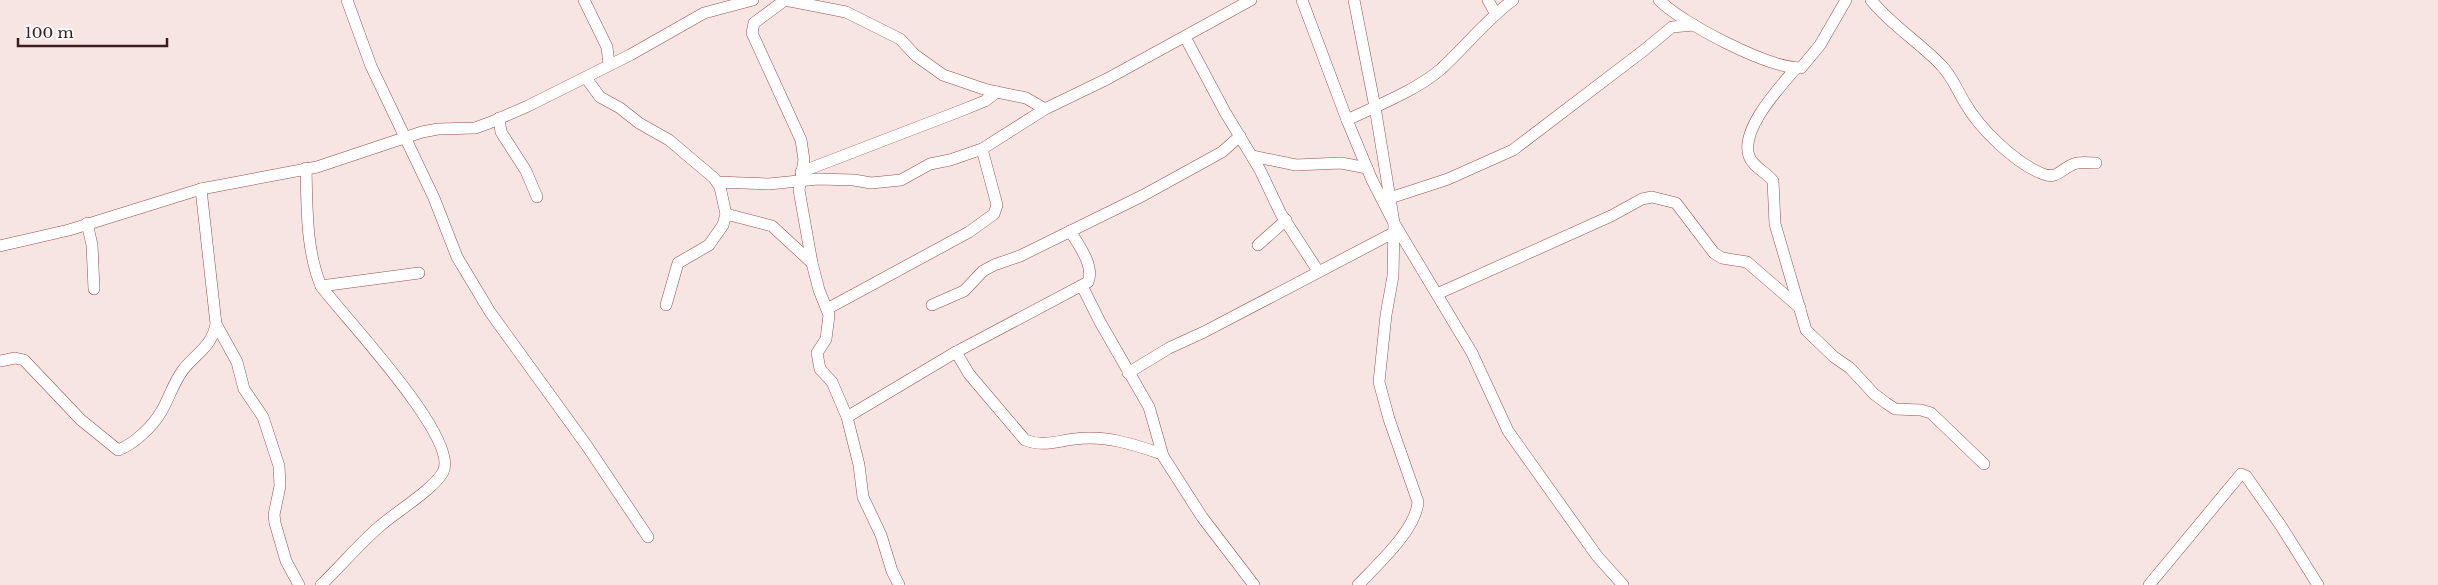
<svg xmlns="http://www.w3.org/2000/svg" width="2438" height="585" font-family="'Libre Baskerville',serif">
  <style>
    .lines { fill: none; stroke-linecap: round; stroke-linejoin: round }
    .minor-casing { stroke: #994f4c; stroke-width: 12 }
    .minor { stroke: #fff; stroke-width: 11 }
  </style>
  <rect width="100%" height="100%" fill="#f7e5e3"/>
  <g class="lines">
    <defs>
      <g id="minor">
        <path d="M347 0 371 66 434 198 457 257 490 312 587 446 648 537"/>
        <path d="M584 0 607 47 609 65"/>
        <path d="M1302 0 1347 120 1372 180 1394 223 1472 353 1508 431 1597 556 1623 585"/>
        <path d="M1354 0 1375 107 1394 223 1393 276 1386 315 1379 382 1389 419 1418 502C1416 530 1377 565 1358 585"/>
        <path d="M1488 0 1495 13"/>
        <path d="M1659 0C1683 24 1768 68 1801 68L1820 45 1846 0"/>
        <path d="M1871 0C1891 25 1919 42 1941 65 1952 76 1957 90 1965 103 1980 129 2015 163 2043 174 2057 180 2062 168 2074 164 2080 161 2089 163 2096 163"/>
        <path d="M1185 37 1225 112 1260 170 1281 214 1318 271"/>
        <path d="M1796 68C1780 87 1740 129 1749 156 1752 166 1766 172 1773 181L1775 224 1806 330 1834 357 1850 368 1874 394 1886 403 1895 409 1921 410 1931 413 1984 464"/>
        <path d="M586 78 600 97 620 108 639 123 669 140 714 178 720 187 726 214 723 225 709 245 678 263 666 305"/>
        <path d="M499 118 501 132 526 171 537 197"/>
        <path d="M1347 120C1376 106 1417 90 1441 69 1466 46 1486 20 1513 0"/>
        <path d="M1252 156 1296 165 1341 163 1367 168"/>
        <path d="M306 168C307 207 306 250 321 286 342 315 461 439 443 472 434 489 396 512 380 526 359 544 341 566 321 585"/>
        <path d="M801 172 960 111 985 101 997 92"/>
        <path d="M717 182 769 184 818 179 854 180 871 183 901 180 930 164 950 160 982 149 1045 109 1107 79 1251 0"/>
        <path d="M201 189 216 324 237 362 244 389 263 417 279 466 280 486 274 515 275 523 286 561 299 585"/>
        <path d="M1390 198 1448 179 1513 150 1643 51 1672 27 1694 25"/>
        <path d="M726 214 772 226 812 263"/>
        <path d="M87 223 92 245 94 289"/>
        <path d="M1258 245 1286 220"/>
        <path d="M0 246 69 230 201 189 317 167 422 132 438 129 475 128 489 123 528 106 630 55 704 13 753 0"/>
        <path d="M321 286 419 273"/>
        <path d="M1082 286 1100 322 1149 407 1163 456 1202 517 1254 585"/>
        <path d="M1437 294 1611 216 1642 199 1652 197 1676 203 1714 253 1722 258 1747 262 1800 308"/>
        <path d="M932 305 964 291 983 271 994 265 1020 256 1142 196 1222 152 1240 136"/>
        <path d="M827 309 969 232 994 214 997 205 982 149"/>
        <path d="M956 352 969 374 1025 440C1043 447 1057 441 1075 439 1105 435 1133 444 1162 454"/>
        <path d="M0 361 15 358 24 360 81 420 118 450C133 445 153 426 161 412 169 399 173 383 183 370 195 354 212 347 216 324"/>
        <path d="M1128 373 1169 348 1204 332 1393 233"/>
        <path d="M847 417 956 352 1088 282C1095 266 1078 244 1070 231"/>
        <path d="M899 585 892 571 881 535 863 497 859 465 847 417 832 382 820 369 817 353 826 339 829 315 819 290 812 263 799 190 804 160 801 140 752 33 754 23 785 0 846 12 900 39 915 55 943 75 987 90 1026 98 1045 109"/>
        <path d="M2149 585 2241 474 2246 476 2281 526 2318 585"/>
      </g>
    </defs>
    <use href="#minor" class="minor-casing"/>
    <use href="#minor" class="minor"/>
  </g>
  <path d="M18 38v8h149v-8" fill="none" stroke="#3d1d1c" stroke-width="2.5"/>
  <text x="25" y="38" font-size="15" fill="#3d1d1c" stroke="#f7f7f7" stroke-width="4" paint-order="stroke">100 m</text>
</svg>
